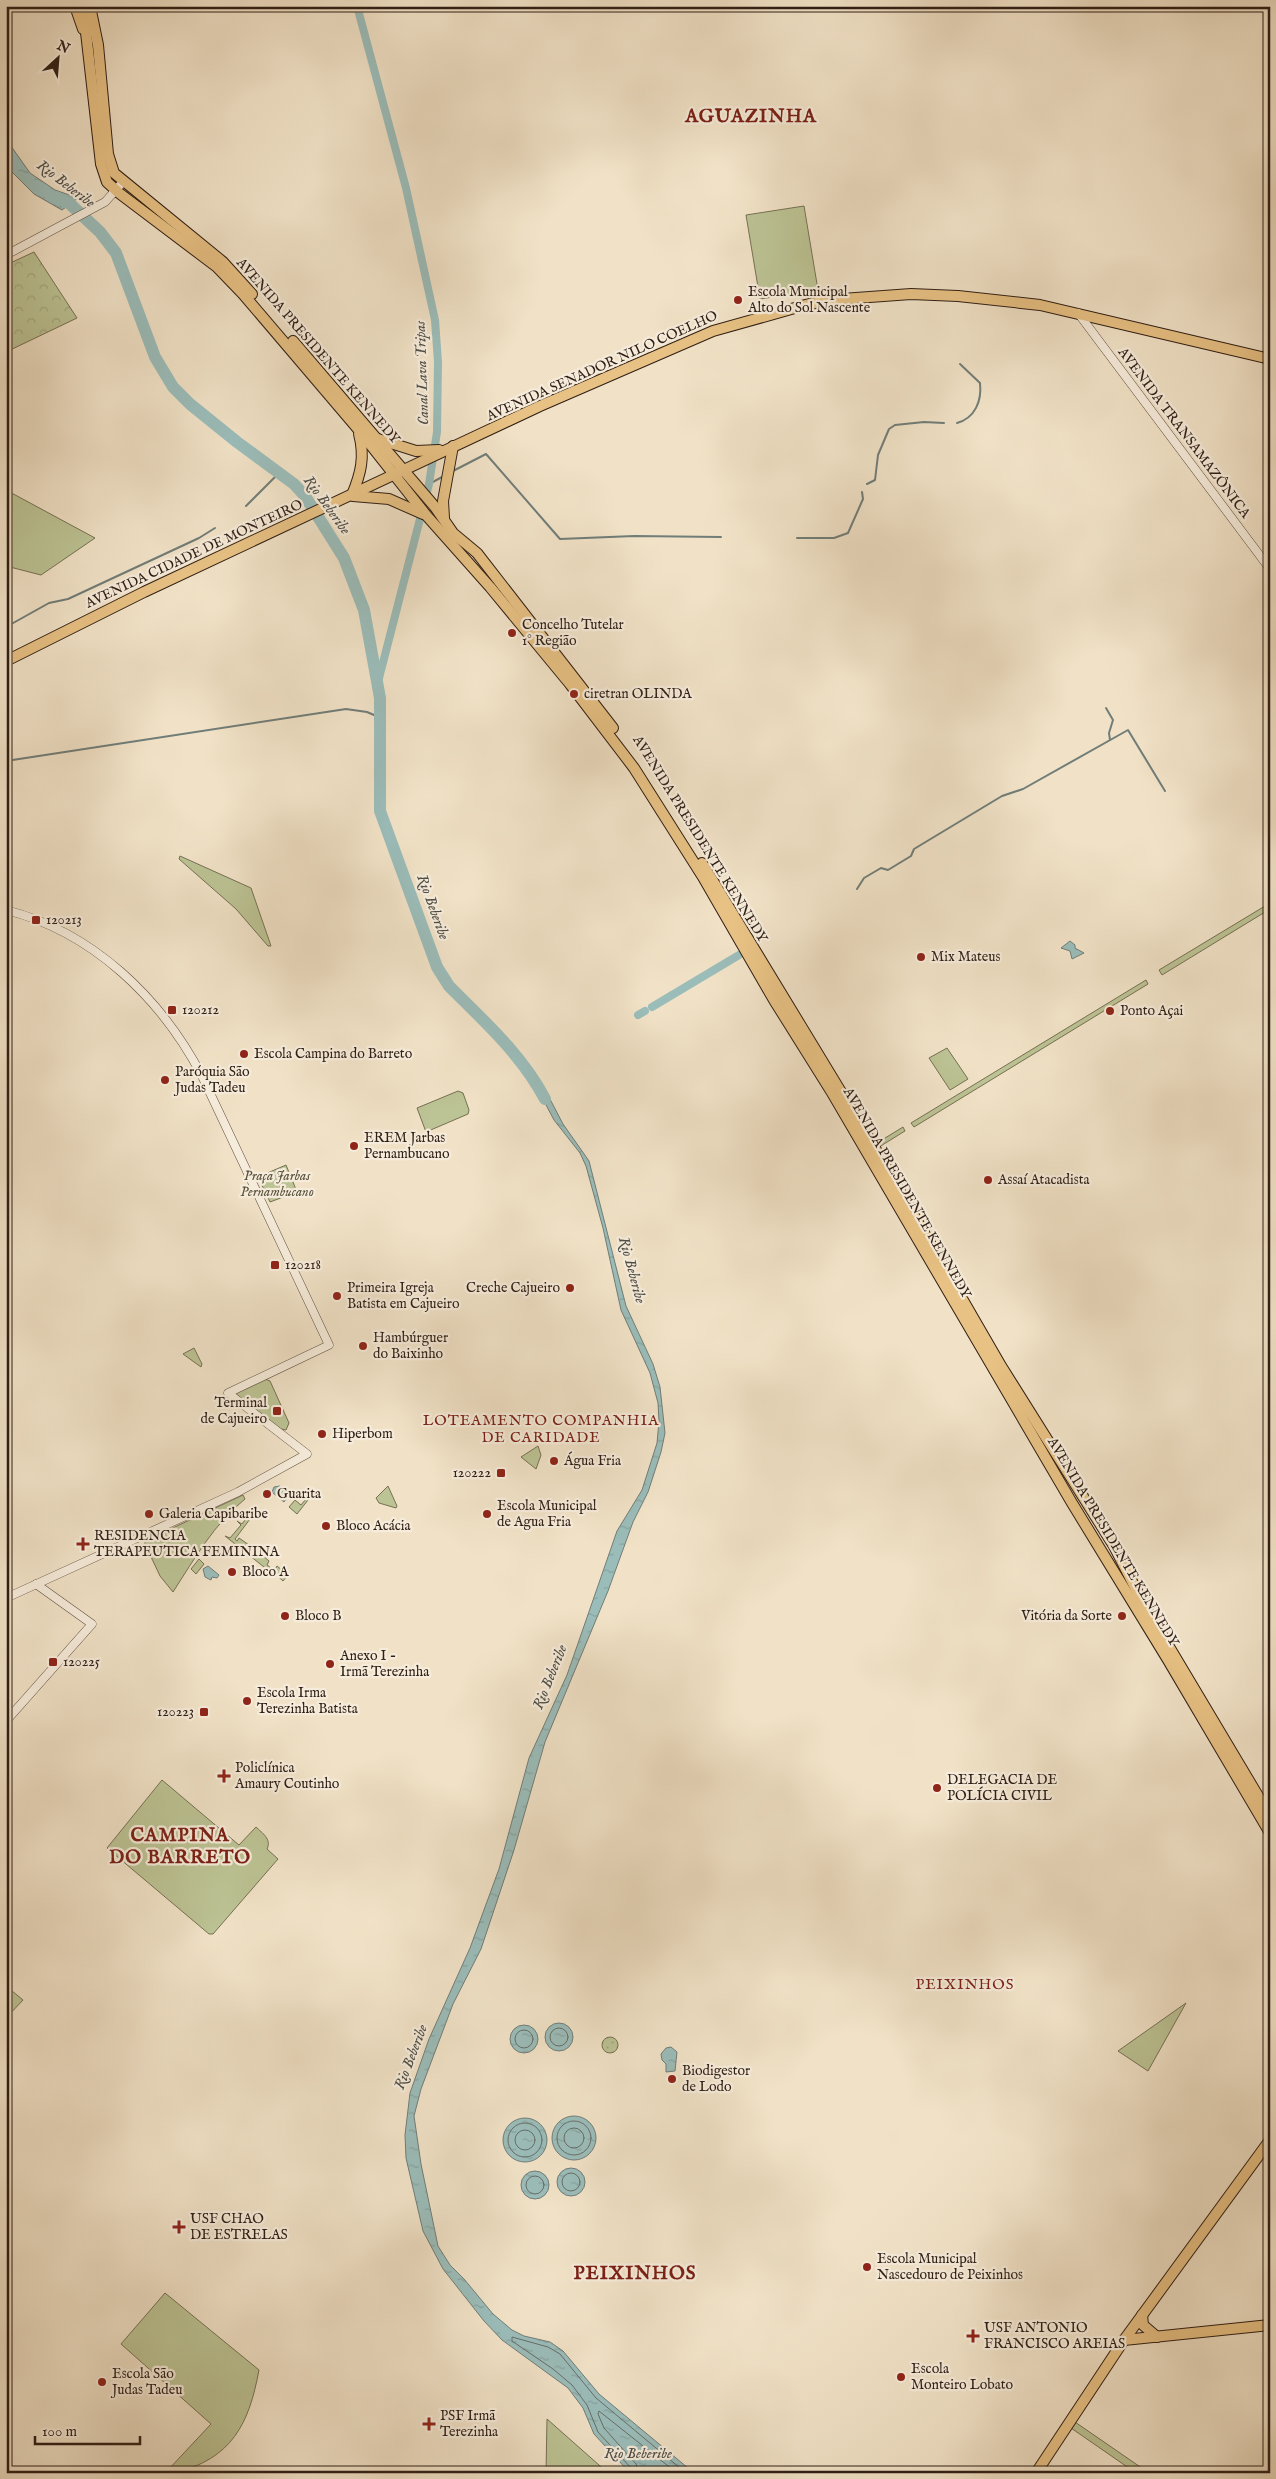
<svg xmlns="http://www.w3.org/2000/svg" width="1276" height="2479" font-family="'IM FELL English',serif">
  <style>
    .grass { fill: url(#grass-dots); stroke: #767054 }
    .forest { fill: url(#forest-crowns); stroke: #767054 }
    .park { fill: #bcc394; stroke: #767054 }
    .water { fill: url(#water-ripples); stroke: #707d78 }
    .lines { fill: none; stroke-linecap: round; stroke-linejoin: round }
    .shore { stroke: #656e68; stroke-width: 1 }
    .stream { stroke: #707d78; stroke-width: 2 }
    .canal { stroke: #9bbdba; stroke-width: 8 }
    .river { stroke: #9bbdba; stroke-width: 12 }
    .minor-casing { stroke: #604f42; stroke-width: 9 }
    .major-casing { stroke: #2f1e15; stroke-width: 12 }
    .minor { stroke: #f6ecdb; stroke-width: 8 }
    .major { stroke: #e8c184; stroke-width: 10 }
    .poi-dot { fill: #8f2418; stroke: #f6ecdb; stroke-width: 2 }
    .labels { text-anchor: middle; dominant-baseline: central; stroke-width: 4.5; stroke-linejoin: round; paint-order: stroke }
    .poi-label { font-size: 14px; fill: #2f1e15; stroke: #f6ecdb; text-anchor: start }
    .street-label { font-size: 14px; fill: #2f1e15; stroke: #f6ecdb }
    .park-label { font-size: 14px; font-style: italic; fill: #59503b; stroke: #f6ecdb }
    .water-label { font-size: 15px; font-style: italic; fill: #4f4e47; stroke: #f6ecdb }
    .neighbourhood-label { font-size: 15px; letter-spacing: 1px; fill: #7a1f14; stroke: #f6ecdb }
    .district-label { font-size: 19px; font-weight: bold; letter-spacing: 1px; fill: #7a1f14; stroke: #f6ecdb }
  </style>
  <defs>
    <pattern id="grass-dots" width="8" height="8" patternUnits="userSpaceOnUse" patternTransform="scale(1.25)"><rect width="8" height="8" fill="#bcc394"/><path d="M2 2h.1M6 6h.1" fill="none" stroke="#a2a77f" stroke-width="1.8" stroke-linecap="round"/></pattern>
    <pattern id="forest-crowns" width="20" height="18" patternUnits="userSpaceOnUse" patternTransform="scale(1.25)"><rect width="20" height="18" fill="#bcc394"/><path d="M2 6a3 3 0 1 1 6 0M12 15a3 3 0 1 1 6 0" fill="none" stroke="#a2a77f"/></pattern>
    <pattern id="water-ripples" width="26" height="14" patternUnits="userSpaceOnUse" patternTransform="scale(1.25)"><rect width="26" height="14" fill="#9bbdba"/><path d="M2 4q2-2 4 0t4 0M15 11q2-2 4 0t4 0" fill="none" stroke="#86a29f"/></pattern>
  </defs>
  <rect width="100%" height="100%" fill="#f1e2c7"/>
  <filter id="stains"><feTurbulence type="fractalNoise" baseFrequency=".004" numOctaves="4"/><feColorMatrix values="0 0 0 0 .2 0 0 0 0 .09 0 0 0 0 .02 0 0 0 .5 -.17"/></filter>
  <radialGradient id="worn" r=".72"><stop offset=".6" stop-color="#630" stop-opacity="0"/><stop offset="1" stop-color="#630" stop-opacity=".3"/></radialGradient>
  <circle class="grass" cx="610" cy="2045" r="8"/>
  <path class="forest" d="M34 252 77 318 6 352V265Z"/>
  <g class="park">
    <path d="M804 206 818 290 760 299 746 215Z"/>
    <path d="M6 490 95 538 41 575 6 566Z"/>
    <path d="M180 856 251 888 271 946H268L236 909 179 859Z"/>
    <path d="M1270 903V909L1162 975 1159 970Z"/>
    <path d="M1146 980 1148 984 914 1127 911 1123Z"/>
    <path d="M947 1048 968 1079 950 1090 929 1058Z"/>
    <path d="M458 1091 463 1093 469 1110 468 1114 426 1132 417 1108Z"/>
    <path d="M903 1127 905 1131 879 1147 877 1143Z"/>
    <path d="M286 1165 297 1192 270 1202 258 1177Z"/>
    <path d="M194 1348 202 1364 201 1367 183 1354Z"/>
    <path d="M265 1379 270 1381 289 1423 286 1430 281 1429 236 1394 237 1392Z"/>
    <path d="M538 1446 541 1455 536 1469 521 1457Z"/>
    <path d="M388 1486 397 1506 396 1508 379 1503 376 1498Z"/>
    <path d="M243 1495 245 1499C214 1524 195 1558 173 1592L160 1576 145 1544V1541Z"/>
    <path d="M306 1499 308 1500 297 1514 289 1507 295 1500 301 1505Z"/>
    <path d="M250 1513 253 1515 235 1539 237 1541 239 1538 249 1545 248 1550 259 1558 262 1555 269 1561 267 1565 271 1568 269 1571 225 1536 230 1538 241 1525 237 1521 242 1524Z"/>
    <path d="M199 1559 204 1564 196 1574 191 1569Z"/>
    <path d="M277 1566 288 1575 283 1581 273 1572Z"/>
    <path d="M162 1780 239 1845 256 1827C262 1833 272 1839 267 1849L278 1859 213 1934H209L107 1848Z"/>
    <path d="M6 1986 23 2000 6 2018Z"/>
    <path d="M1186 2003 1148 2071 1118 2051Z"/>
    <path d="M165 2293 259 2370C249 2424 232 2459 174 2473H169V2469L211 2424 121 2344Z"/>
    <path d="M547 2419 608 2473H546Z"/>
    <path d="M1075 2422 1149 2473H1136L1071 2428Z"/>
  </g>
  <g class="water">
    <path d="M6 139 30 173 55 190 78 198 62 210 34 194 6 166Z"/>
    <path d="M1070 941 1075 945V948L1084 953 1072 959 1070 951 1061 948Z"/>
    <path d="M541 1082 563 1124 589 1161 626 1306 653 1364 660 1387 665 1433 661 1452 648 1492 633 1522 608 1591 545 1742 514 1850 481 1949 453 2004 421 2089 414 2116 421 2164 438 2246 450 2265 464 2279 493 2314 512 2330 524 2336 550 2342 563 2351 599 2394 694 2473H630L594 2434 583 2408 568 2388 502 2340 484 2321 443 2269 423 2231 406 2158 405 2135 410 2093 429 2039 470 1948 499 1869 529 1758 567 1675 617 1531 642 1490 657 1443 659 1421 658 1403 650 1373 621 1310 603 1228 586 1166 580 1153 554 1120 535 1084Z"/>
    <path d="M280 1486 287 1493 285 1494 286 1499 284 1502 272 1492 274 1487Z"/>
    <path d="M208 1566 219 1575 217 1578 212 1577 211 1580 205 1577 203 1569Z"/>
    <circle cx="559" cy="2037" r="14"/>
    <circle cx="524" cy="2039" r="14"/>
    <path d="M671 2047 677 2052 675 2071 666 2072V2064L662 2060 661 2054 666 2048Z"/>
    <circle cx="574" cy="2138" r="22"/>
    <circle cx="525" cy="2140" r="22"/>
    <circle cx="571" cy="2182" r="14"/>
    <circle cx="535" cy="2185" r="14"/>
  </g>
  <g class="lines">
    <g class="shore">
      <circle cx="559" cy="2037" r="9"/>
      <circle cx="524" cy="2039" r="9"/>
      <circle cx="574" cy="2138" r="17"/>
      <circle cx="525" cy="2140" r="17"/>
      <circle cx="574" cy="2138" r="10"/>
      <circle cx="525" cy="2140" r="10"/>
      <circle cx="571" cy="2182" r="9"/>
      <circle cx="535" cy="2185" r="9"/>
      <path d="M633 2473 631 2468 598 2432 587 2405 572 2385 553 2369 512 2341V2337L548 2347 560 2354 596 2398 686 2473"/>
      <path d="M639 2473 636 2464 604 2428 598 2414 599 2411 677 2473"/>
    </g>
    <g class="stream">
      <path d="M957 423C975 418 982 401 980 383L960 364"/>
      <path d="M453 471 486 454 560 539 634 536 721 537"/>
      <path d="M429 484 444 476"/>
      <path d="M867 484 875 480 878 455 889 429 895 425 924 422 944 423"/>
      <path d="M246 506 279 473"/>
      <path d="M797 538H834L848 533 863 499 862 492"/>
      <path d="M6 627 49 603 68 599 199 538 215 528"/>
      <path d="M1106 708 1113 720 1109 733 1110 740"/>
      <path d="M6 761 346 709 367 712 381 718"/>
      <path d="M857 889 864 878 881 868 888 870 911 856 914 849 1002 796 1023 789 1128 730 1165 791"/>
    </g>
    <g class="canal">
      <path d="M357 6 406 188 435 320 438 362 437 432 429 484 378 682"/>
      <path d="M652 1007 739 955"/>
      <path d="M638 1015 645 1011"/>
    </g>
    <path class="river" d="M56 197 70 204 100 232 116 253 155 357 173 387 190 404 237 442 294 484 305 496 344 558 364 610 380 698V811L437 967 449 986C484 1021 522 1055 545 1099"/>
    <defs>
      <g id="minor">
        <path d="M6 255 105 202 122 183"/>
        <path d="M1078 313 1270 569"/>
        <path d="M6 910C93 932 161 998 202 1076L329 1345 228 1393 307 1454 238 1492 6 1598"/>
        <path d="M6 1721 92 1624 36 1584"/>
      </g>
      <g id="major">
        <path d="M75 6 83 29"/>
        <path d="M83 6 101 164 107 182 119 193 217 267 243 294 358 429 426 515 490 587 570 684 634 768 703 877 774 1000 831 1091 1072 1503 1168 1660 1270 1833"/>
        <path d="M90 6 98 45 108 154 114 173 223 262 252 294"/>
        <path d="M293 341 435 507 453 533 477 553 613 728"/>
        <path d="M378 439 416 451 439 450"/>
        <path d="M352 495C361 473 365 457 359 434"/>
        <path d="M353 496 389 499 423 514"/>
        <path d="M444 518 443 501 453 446"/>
        <path d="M6 661 144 592 540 406 713 331 809 304 842 299 911 294 958 296 1040 305 1270 359"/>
        <path d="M702 863 872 1143 1001 1366 1114 1546 1143 1603 1270 1816"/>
        <path d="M1142 2315 1143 2325 1157 2337"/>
        <path d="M1124 2340 1270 2325"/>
        <path d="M1036 2473 1124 2340 1270 2140"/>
      </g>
    </defs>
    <use href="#minor" class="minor-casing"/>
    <use href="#major" class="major-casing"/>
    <use href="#minor" class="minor"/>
    <use href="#major" class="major"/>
  </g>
  <g class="poi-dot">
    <circle cx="738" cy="300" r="5"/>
    <circle cx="512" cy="633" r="5"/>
    <circle cx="574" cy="694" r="5"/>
    <rect x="31" y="915" width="10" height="10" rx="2.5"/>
    <circle cx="921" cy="957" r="5"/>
    <rect x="167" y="1005" width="10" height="10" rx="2.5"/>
    <circle cx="1110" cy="1011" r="5"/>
    <circle cx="244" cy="1054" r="5"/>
    <circle cx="165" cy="1080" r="5"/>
    <circle cx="354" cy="1146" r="5"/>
    <circle cx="988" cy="1180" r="5"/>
    <rect x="270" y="1260" width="10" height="10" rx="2.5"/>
    <circle cx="570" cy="1288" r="5"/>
    <circle cx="337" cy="1296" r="5"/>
    <circle cx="363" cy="1346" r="5"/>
    <rect x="272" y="1406" width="10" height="10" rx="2.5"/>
    <circle cx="322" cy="1434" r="5"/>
    <circle cx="554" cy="1461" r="5"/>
    <rect x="496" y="1468" width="10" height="10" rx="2.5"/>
    <circle cx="267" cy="1494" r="5"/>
    <circle cx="149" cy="1514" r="5"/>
    <circle cx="487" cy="1514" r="5"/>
    <circle cx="326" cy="1526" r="5"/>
    <path d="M80.5 1536.5h5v5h5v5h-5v5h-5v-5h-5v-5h5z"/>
    <circle cx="232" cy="1572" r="5"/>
    <circle cx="285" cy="1616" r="5"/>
    <circle cx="1122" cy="1616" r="5"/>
    <rect x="48" y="1657" width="10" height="10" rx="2.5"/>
    <circle cx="330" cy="1664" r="5"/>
    <circle cx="247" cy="1701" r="5"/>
    <rect x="199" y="1707" width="10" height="10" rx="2.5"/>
    <path d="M221.5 1768.5h5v5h5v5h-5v5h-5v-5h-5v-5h5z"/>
    <circle cx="937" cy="1788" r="5"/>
    <circle cx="672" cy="2079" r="5"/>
    <path d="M176.5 2219.5h5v5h5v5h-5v5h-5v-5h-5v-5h5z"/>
    <circle cx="867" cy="2267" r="5"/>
    <path d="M970.5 2328.5h5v5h5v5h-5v5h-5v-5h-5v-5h5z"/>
    <circle cx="901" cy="2377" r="5"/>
    <circle cx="102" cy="2382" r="5"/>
    <path d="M426.5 2416.5h5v5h5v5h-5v5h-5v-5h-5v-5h5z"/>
  </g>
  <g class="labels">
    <g class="poi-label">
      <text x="748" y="292">Escola Municipal<tspan x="748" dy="16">Alto do Sol Nascente</tspan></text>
      <text x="522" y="625">Concelho Tutelar<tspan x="522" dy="16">1° Região</tspan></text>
      <text x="584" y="694">ciretran OLINDA</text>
      <text x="46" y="920">120213</text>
      <text x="931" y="957">Mix Mateus</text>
      <text x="182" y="1010">120212</text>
      <text x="1120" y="1011">Ponto Açai</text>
      <text x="254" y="1054">Escola Campina do Barreto</text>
      <text x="175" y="1072">Paróquia São<tspan x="175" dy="16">Judas Tadeu</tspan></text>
      <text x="364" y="1138">EREM Jarbas<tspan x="364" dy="16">Pernambucano</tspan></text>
      <text x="998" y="1180">Assaí Atacadista</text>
      <text x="285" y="1265">120218</text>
      <text x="347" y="1288">Primeira Igreja<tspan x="347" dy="16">Batista em Cajueiro</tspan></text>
      <text x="560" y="1288" text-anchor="end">Creche Cajueiro</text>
      <text x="373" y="1338">Hambúrguer<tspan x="373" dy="16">do Baixinho</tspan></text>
      <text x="267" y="1403" text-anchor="end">Terminal<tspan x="267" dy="16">de Cajueiro</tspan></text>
      <text x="332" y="1434">Hiperbom</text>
      <text x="564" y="1461">Água Fria</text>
      <text x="491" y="1473" text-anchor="end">120222</text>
      <text x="277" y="1494">Guarita</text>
      <text x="497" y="1506">Escola Municipal<tspan x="497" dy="16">de Agua Fria</tspan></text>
      <text x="159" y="1514">Galeria Capibaribe</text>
      <text x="336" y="1526">Bloco Acácia</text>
      <text x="94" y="1536">RESIDENCIA<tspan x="94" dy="16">TERAPEUTICA FEMININA</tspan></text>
      <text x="242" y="1572">Bloco A</text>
      <text x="295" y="1616">Bloco B</text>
      <text x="1112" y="1616" text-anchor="end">Vitória da Sorte</text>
      <text x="340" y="1656">Anexo I -<tspan x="340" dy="16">Irmã Terezinha</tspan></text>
      <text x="63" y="1662">120225</text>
      <text x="257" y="1693">Escola Irma<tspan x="257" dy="16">Terezinha Batista</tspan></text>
      <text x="194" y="1712" text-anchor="end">120223</text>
      <text x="235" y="1768">Policlínica<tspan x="235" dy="16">Amaury Coutinho</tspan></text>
      <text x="947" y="1780">DELEGACIA DE<tspan x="947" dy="16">POLÍCIA CIVIL</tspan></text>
      <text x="682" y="2071">Biodigestor<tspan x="682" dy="16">de Lodo</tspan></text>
      <text x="190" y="2219">USF CHAO<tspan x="190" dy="16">DE ESTRELAS</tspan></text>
      <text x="877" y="2259">Escola Municipal<tspan x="877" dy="16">Nascedouro de Peixinhos</tspan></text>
      <text x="984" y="2328">USF ANTONIO<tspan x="984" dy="16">FRANCISCO AREIAS</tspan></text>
      <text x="911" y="2369">Escola<tspan x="911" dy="16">Monteiro Lobato</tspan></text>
      <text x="112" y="2374">Escola São<tspan x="112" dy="16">Judas Tadeu</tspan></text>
      <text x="440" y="2416">PSF Irmã<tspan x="440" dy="16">Terezinha</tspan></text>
    </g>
    <g class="street-label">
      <text transform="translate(318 351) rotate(49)">AVENIDA PRESIDENTE KENNEDY</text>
      <text transform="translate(602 366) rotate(-24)">AVENIDA SENADOR NILO COELHO</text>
      <text transform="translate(1184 433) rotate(53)">AVENIDA TRANSAMAZÔNICA</text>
      <text transform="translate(194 554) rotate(-25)">AVENIDA CIDADE DE MONTEIRO</text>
      <text transform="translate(700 839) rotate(58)">AVENIDA PRESIDENTE KENNEDY</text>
      <text transform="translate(907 1193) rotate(60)">AVENIDA PRESIDENTE KENNEDY</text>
      <text transform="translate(1113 1542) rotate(59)">AVENIDA PRESIDENTE KENNEDY</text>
    </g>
    <g class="park-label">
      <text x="277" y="1176">Praça Jarbas<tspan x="277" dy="16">Pernambucano</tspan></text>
    </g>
    <g class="water-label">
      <text transform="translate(66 184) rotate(37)">Rio Beberibe</text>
      <text transform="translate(422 373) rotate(-92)">Canal Lava Tripas</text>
      <text transform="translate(327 505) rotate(54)">Rio Beberibe</text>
      <text transform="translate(433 907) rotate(70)">Rio Beberibe</text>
      <text transform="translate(632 1270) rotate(75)">Rio Beberibe</text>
      <text transform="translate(550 1677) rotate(-68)">Rio Beberibe</text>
      <text transform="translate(411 2057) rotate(-69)">Rio Beberibe</text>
      <text x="638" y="2453">Rio Beberibe</text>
    </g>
    <g class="neighbourhood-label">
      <text x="541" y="1420">LOTEAMENTO COMPANHIA<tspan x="541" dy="17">DE CARIDADE</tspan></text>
      <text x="965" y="1984">PEIXINHOS</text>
    </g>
    <g class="district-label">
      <text x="751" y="117">AGUAZINHA</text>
      <text x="180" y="1836">CAMPINA<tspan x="180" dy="22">DO BARRETO</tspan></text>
      <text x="635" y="2274">PEIXINHOS</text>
    </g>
  </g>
  <rect width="1276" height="2479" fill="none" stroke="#f1e2c7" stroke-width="25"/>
  <rect x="8" y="8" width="1261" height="2464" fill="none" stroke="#2f1e15" stroke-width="2.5"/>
  <rect x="12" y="12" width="1251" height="2454" fill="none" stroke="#2f1e15"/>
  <g transform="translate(58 58) rotate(26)" stroke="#f6ecdb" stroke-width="4" paint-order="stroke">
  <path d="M0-4L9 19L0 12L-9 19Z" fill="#2f1e15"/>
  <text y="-8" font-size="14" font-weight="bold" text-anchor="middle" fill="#2f1e15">N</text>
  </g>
  <path d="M35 2436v8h105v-8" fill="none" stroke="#2f1e15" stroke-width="2.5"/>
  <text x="42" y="2436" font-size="15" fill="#2f1e15" stroke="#f6ecdb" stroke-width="4" paint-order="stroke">100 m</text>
  <rect width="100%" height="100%" filter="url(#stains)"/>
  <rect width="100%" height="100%" fill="url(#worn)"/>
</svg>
